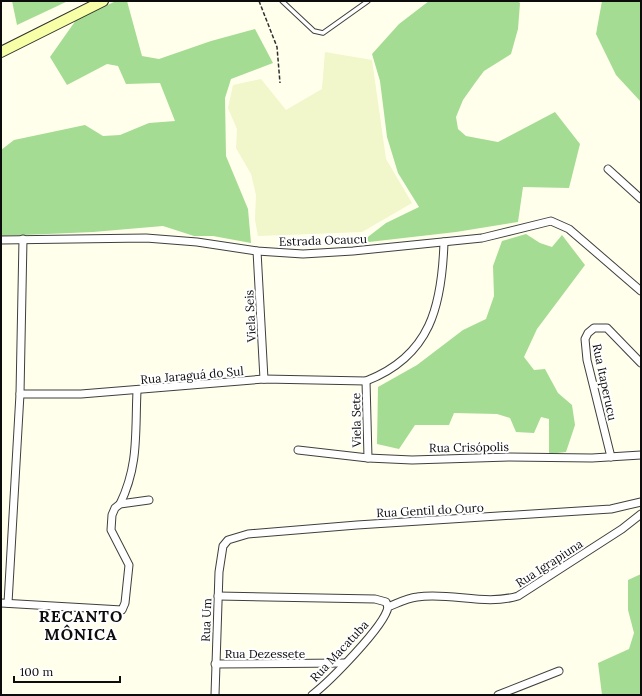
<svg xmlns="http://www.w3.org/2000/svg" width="642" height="696" font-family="Lora,serif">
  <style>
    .farmland { fill: #f1f6cb }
    .forest { fill: #a5dc93 }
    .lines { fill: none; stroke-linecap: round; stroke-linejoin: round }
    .lane-casing { stroke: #3f3f3f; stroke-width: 5.5 }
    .street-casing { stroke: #3f3f3f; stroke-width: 9 }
    .secondary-casing { stroke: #2e2e2e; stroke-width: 12 }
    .path { stroke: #2e2e2e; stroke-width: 1.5; stroke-dasharray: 4 2; stroke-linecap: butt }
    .lane { stroke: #fff; stroke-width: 3.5 }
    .street { stroke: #fff; stroke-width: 7 }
    .secondary { stroke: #f7ffa7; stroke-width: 10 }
    .labels { text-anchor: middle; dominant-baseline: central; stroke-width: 4; stroke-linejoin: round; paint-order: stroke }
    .street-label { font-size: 12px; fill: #0c0c0c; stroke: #fff }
    .district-label { font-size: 16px; font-weight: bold; letter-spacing: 1px; fill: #0c0c0c; stroke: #fff }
  </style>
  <rect width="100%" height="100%" fill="#ffffec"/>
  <path class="farmland" d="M325 52 372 60 386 159 412 203 362 232 258 236 255 220 256 195 251 174 236 148 237 129 228 108 233 85 261 79 286 110 322 89Z"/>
  <g class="forest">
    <path d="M12 1H68L17 25Z"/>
    <path d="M116 1H127L142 56 159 59 211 41 255 29 273 63 231 79 225 98 226 156 248 209 251 243 213 236H194L163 226 93 232 1 236V150L14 140 85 125 103 136 120 135 149 123 175 121 160 83 126 84 118 66 107 64 67 85 50 57 76 20Z"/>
    <path d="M429 1H518L520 3 518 29 511 54 484 71 475 83 463 100 456 117 458 129 466 136 498 142 555 112 580 144 569 188 523 187 518 222 456 232 360 243 386 223 419 207 398 173 387 137 380 81 372 54 399 24Z"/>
    <path d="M602 1H641V102L616 75 596 34Z"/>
    <path d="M526 234 540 243 552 247 562 235 585 265 537 329 524 357 534 370 545 369 558 393 572 405 575 425 566 452 549 454V419L541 417 534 433 516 432 510 418 497 414 454 413 449 425H415L399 449 377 444 378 387 417 365 463 330 486 319 494 296 493 266 502 241Z"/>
    <path d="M641 574V695H602L598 663 629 649 634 633 628 610V580Z"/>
  </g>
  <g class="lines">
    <defs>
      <path id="lane" d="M282 1 314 31 323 33 368 1"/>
      <g id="street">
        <path d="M608 169 641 199"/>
        <path d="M1 240 146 238 197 242 257 251 303 254 353 251 482 238 551 221 569 229 641 291"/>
        <path d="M257 251 264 379"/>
        <path d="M366 381 368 458"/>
        <path d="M20 394H81L264 379 366 381C431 356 442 305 444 242"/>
        <path d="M298 450 368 458 412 460 509 457 592 458 641 455"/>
        <path d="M611 457 587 360 585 339 588 333 594 328H607L641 363"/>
        <path d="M120 504C139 465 135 433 137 391"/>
        <path d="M218 596 375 599 386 602 388 607"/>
        <path d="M1 603 122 610 125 603 129 565 111 530 112 515 115 508 120 504 149 500"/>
        <path d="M8 603 20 394 23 239"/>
        <path d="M215 664 345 663"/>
        <path d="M215 695 219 572 223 546 228 540 248 534 357 525 611 509 641 502"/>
        <path d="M312 695C328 683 385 626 388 607 398 603 407 598 417 597 451 592 485 606 518 596L622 529 641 514"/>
        <path d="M498 695 559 671"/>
      </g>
      <path id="secondary" d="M1 52 103 1"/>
    </defs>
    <use href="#lane" class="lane-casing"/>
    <use href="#street" class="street-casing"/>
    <use href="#secondary" class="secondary-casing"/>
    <path class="path" d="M259 1 277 47 280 83"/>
    <use href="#lane" class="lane"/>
    <use href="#street" class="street"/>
    <use href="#secondary" class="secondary"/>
  </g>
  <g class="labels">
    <g class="street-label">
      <text transform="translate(323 240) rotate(-2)">Estrada Ocaucu</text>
      <text transform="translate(250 316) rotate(-93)">Viela Seis</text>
      <text transform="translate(192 375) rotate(-5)">Rua Jaraguá do Sul</text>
      <text transform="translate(605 382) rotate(78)">Rua Itaperucu</text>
      <text transform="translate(356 420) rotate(-91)">Viela Sete</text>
      <text transform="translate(469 447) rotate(-1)">Rua Crisópolis</text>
      <text transform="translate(430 510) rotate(-3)">Rua Gentil do Ouro</text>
      <text transform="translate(549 563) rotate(-33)">Rua Igrapiuna</text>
      <text transform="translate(206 620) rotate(-88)">Rua Um</text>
      <text transform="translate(339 651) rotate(-47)">Rua Macatuba</text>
      <text x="265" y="653">Rua Dezessete</text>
    </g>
    <g class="district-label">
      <text x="81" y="616">RECANTO<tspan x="81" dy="18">MÔNICA</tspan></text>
    </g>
  </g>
  <rect width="642" height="696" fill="none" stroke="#0c0c0c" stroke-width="4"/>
  <path d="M14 676v6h106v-6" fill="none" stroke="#0c0c0c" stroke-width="2"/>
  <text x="20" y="676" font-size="12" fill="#0c0c0c" stroke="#ffffff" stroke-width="3" paint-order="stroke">100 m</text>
</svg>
